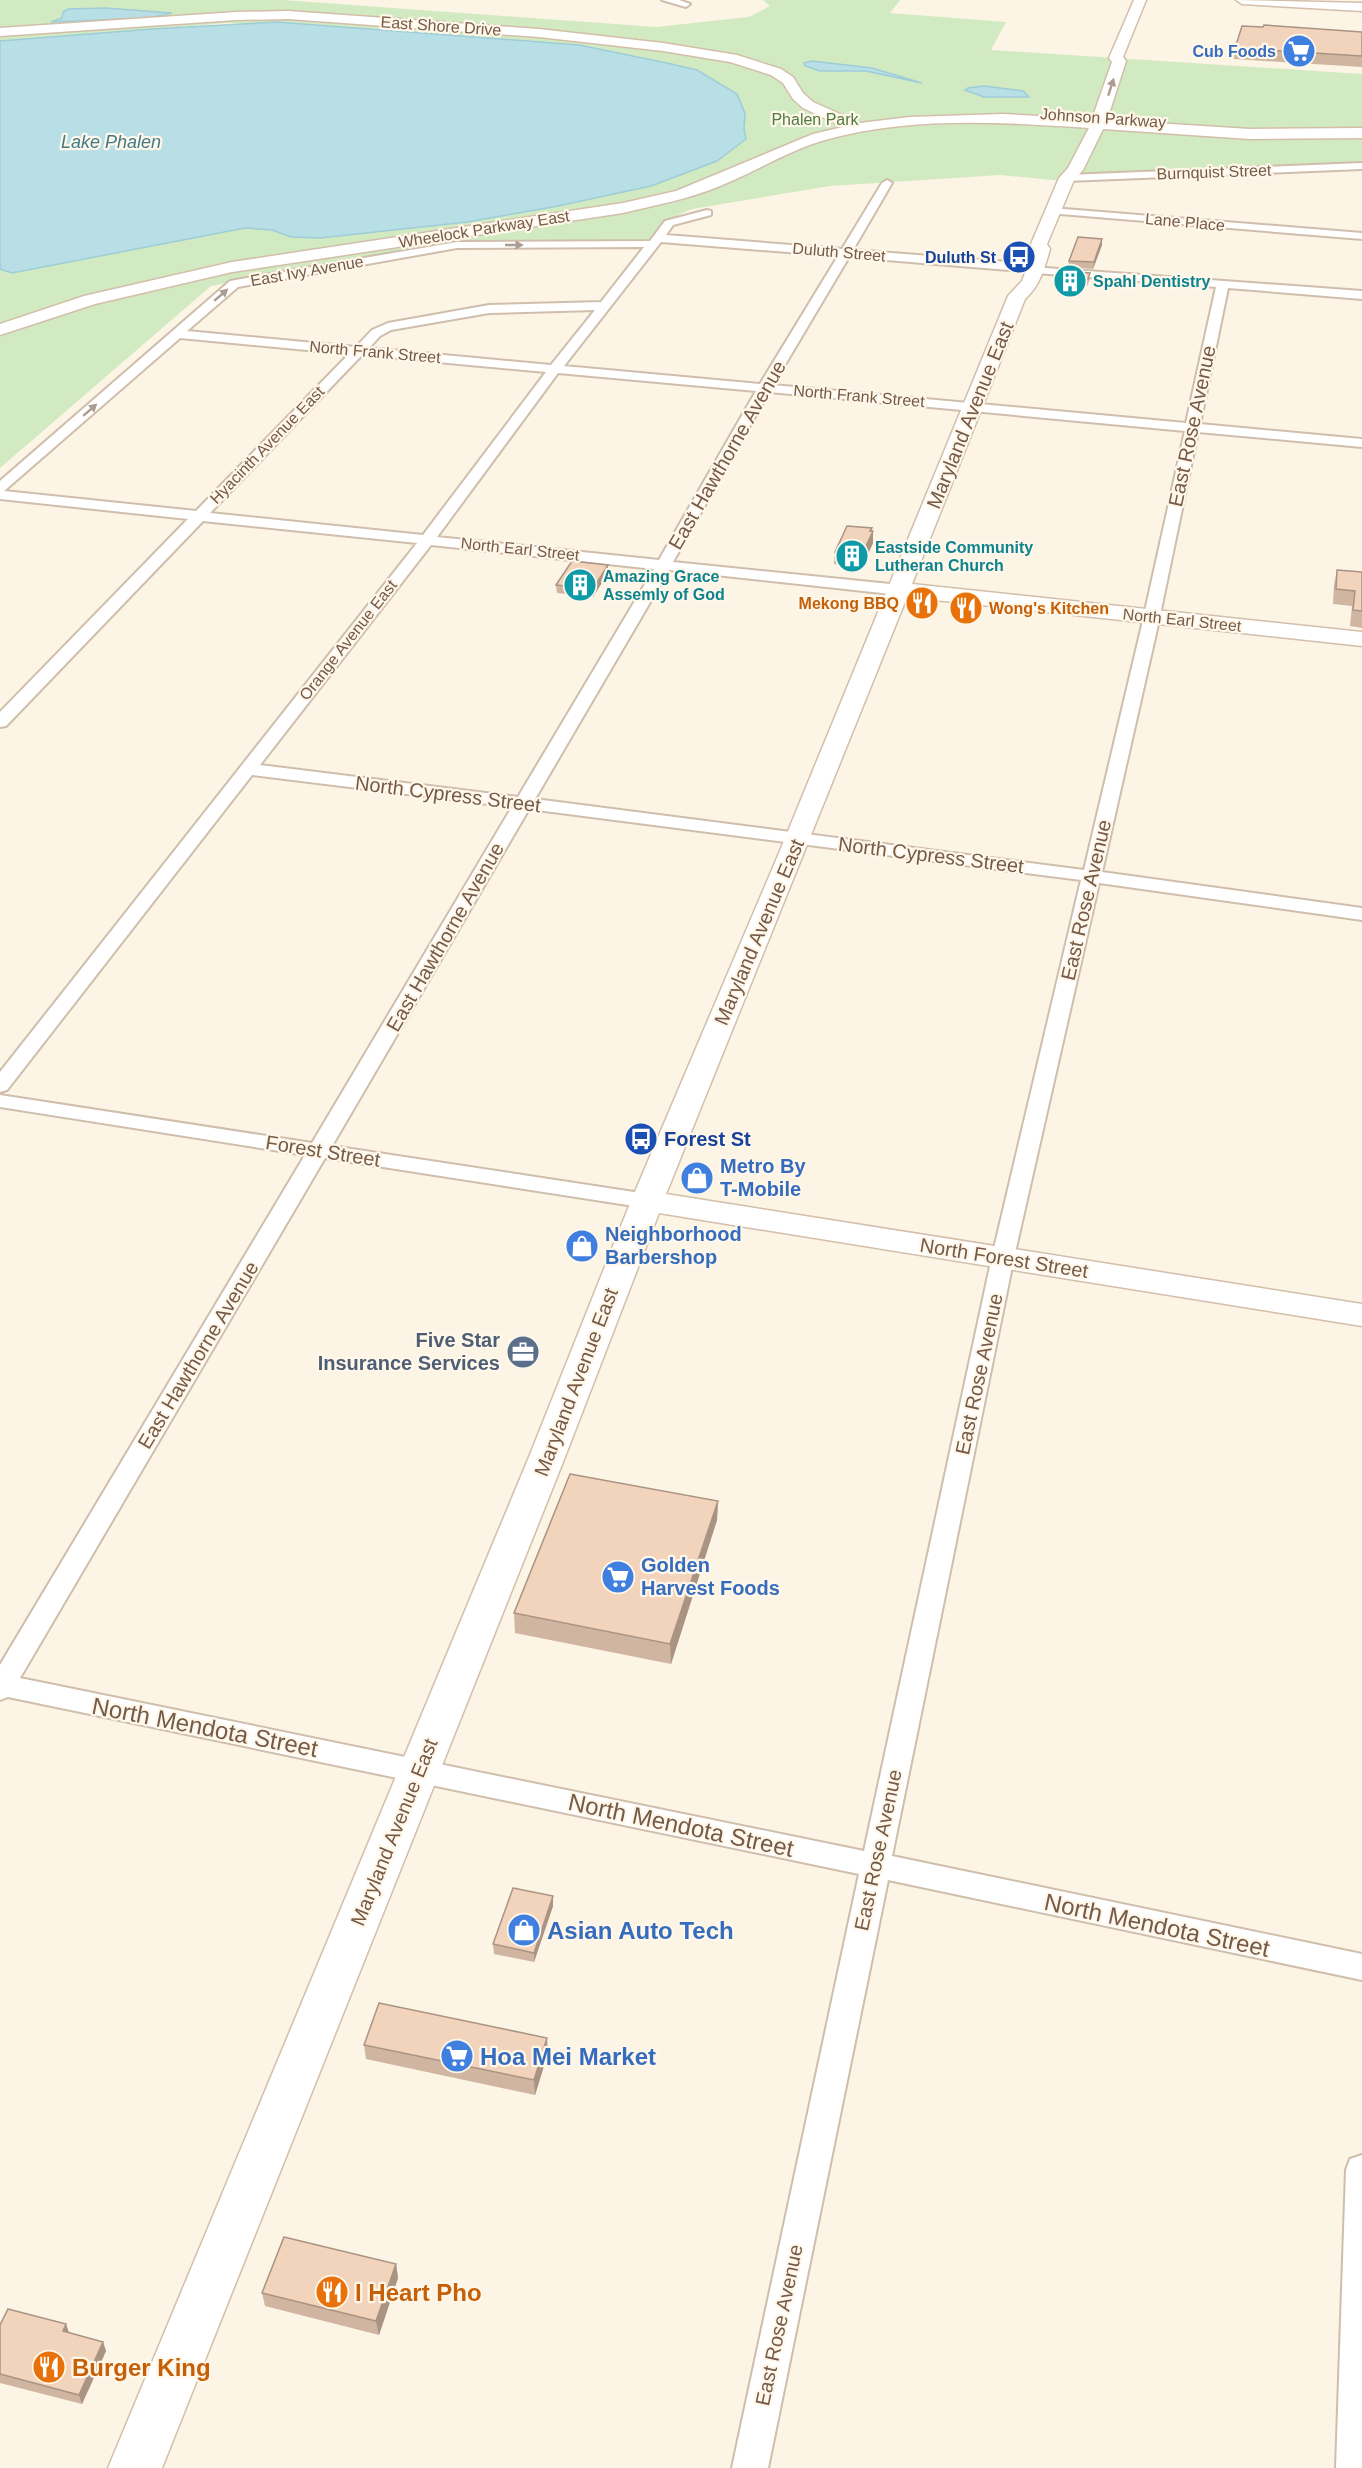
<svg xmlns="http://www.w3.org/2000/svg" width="1362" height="2468" font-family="Arial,sans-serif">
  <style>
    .green { fill: #d1eac2 }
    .water { fill: #b8dee6; stroke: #9ecdd8; stroke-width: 1.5 }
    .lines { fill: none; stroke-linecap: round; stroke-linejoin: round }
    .street-casing { stroke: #d0bead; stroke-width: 4 }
    .secondary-casing { stroke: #d3beaa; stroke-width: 3 }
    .street { fill: #fff; fill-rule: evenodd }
    .secondary { fill: #fff; fill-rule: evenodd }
    .wall { fill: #d0b5a1 }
    .shaded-wall { fill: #a99483 }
    .building { fill: #f2d3bb; stroke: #a99483; stroke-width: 1.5 }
    .oneway { fill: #ac9c92 }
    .labels { text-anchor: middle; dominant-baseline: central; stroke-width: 4.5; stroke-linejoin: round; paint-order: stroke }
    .far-street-label { font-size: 16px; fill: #755a49; stroke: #fff8ea }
    .far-shop-label { font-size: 16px; font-weight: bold; fill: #366cbe; stroke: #fff8ea; text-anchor: end }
    .far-park-label { font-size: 16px; fill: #507b41; stroke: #fff8ea }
    .far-transit-label { font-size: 16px; font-weight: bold; fill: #164399; stroke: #fff8ea; text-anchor: end }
    .far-culture-label { font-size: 16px; font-weight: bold; fill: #0d838f; stroke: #fff8ea; text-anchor: start }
    .far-food-label { font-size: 16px; font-weight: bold; fill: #c56008; stroke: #fff8ea; text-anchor: end }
    .far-water-label { font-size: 18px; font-style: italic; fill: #427a89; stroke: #fff8ea }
    .street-label { font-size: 20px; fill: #755a49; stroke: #fff8ea }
    .transit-label { font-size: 20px; font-weight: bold; fill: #164399; stroke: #fff8ea; text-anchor: start }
    .shop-label { font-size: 20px; font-weight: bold; fill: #366cbe; stroke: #fff8ea; text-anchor: start }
    .service-label { font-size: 20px; font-weight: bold; fill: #4e5e75; stroke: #fff8ea; text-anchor: end }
    .near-street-label { font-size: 24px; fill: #755a49; stroke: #fff8ea }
    .near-shop-label { font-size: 24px; font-weight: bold; fill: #366cbe; stroke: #fff8ea; text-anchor: start }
    .near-food-label { font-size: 24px; font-weight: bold; fill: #c56008; stroke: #fff8ea; text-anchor: start }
  </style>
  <rect width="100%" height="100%" fill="#fcf4e4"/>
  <path class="green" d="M0 0H283L656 27 749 17 770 6 763 0H900L890 13 1006 22 991 50 1362 74V165L1054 180 1000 175 830 186 692 209 671 218 648 240 437 245 211 286 0 468V269L12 273 245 228 272 230 291 237 467 222 553 207 651 186 746 139 744 129 745 113 714 82 697 70 579 45 228 23 0 41Z"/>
  <g class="water">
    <path d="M105 8 172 13 149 18 51 22 62 18 63 12 68 9Z"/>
    <path d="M276 22 579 45 667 63 697 70 737 94 745 113 744 129 746 139 717 161 651 186 553 207 467 222 320 238 291 237 272 230 245 228 12 273 0 269V41L152 29Z"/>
    <path d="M812 61 872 68 922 83 866 71H820L805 66 804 63Z"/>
    <path d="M984 86 1023 91 1029 97H984L965 90 968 88Z"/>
  </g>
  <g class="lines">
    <defs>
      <g id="street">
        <path d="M662 0H679L690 4 686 7Z"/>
        <path d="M1362 163V169L1067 181 1062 178 1067 175Z"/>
        <path d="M887 180 892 183 853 250 1020 263 1026 267 1020 271 849 257 773 385 1186 423 1216 287 1036 273 1030 269 1032 267 1362 291V299L1228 288 1200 424 1362 439V447L1198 432 1157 629 1102 872 1362 908V920L1099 883 1014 1257 892 1856 1362 1954V1980L888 1880 768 2468H732L859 1874 8 1697 0 1700V1665L305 1155 0 1107V1095L312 1143 512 807 252 775 7 1090 0 1092V1072L417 543 203 521 6 726 0 727V712L188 519 0 499V481L230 281 457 242 650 241 665 221 707 210 711 211V215L673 225 666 235 842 249 882 183ZM661 242 838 256 760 384 564 366ZM644 247 601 302 489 305 388 323 372 330 356 347 187 331 238 287 457 248ZM595 310 551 365 369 348 380 336 391 330 489 313ZM180 338 349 354 196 511 4 491ZM362 355 546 372 423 535 210 513ZM558 373 756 391 659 560 437 537ZM769 392 1185 431 1141 629 1084 870 535 799 669 570 900 595 908 590 900 585 673 562ZM431 545 654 569 518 797 260 765ZM529 809 1081 880 992 1257 864 1851 20 1678 325 1158 647 1208 655 1206 658 1201 655 1196 647 1194 332 1146Z"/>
        <path d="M1052 208 1362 233V239L1048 213 1046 211Z"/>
        <path d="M1362 2155V2468H1336L1346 2170 1350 2159Z"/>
      </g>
      <g id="secondary">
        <path d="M1134 0H1146L1123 57 1126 61 1107 120 1250 129 1362 128V138L1250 139 1103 129 1083 170 1074 180 1047 244 1050 249C1045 267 1040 286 1025 299L912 584 1362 632V646L907 597 666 1194 1362 1304V1326L659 1213 565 1457 162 2468H108L529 1457 631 1201 779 853 1008 296 1022 281 1034 249 1031 244 1059 178 1068 168 1089 128C1002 122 909 116 825 140 789 150 755 172 720 186 689 199 656 205 623 213L232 272 95 304 0 335V324L84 296 232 262 623 203 676 191 813 134 843 127 803 108 793 99 783 83 771 75 730 62 663 51 539 37 288 19 236 20 0 36V28L236 12 288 11 539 29 663 43 737 55 781 69 793 77 803 93 813 102 860 123 910 117 1003 114 1092 119 1112 62 1109 58Z"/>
        <path d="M1236 0 1362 3V11L1242 4Z"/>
      </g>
    </defs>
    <use href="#street" class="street-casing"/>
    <use href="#secondary" class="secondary-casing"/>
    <use href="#street" class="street"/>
    <use href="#secondary" class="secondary"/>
  </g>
  <g class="wall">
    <path d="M1362 32V67L1234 59 1235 48Z"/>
    <path d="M1102 245 1093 269 1068 267 1069 261Z"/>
    <path d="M1065 271 1090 279 1087 286 1062 284 1063 277Z"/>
    <path d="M872 531H873V543L862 567 834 564 835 552Z"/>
    <path d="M608 565V573L593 597 557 593 556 585Z"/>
    <path d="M1337 570 1362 572V628L1350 626 1352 606 1333 604 1334 585Z"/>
    <path d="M718 1501 717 1520 671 1664 515 1633 514 1613Z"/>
    <path d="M553 1896V1906L534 1962 494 1954 493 1944Z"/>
    <path d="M364 2045 548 2053 535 2095 366 2059Z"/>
    <path d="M396 2264 398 2278 379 2335 265 2306 262 2293Z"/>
    <path d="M66 2324 69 2333 103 2342 106 2351 82 2404 0 2383V2325Z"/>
  </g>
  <g class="shaded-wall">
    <path d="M1102 239V245L1093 269 1094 262Z"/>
    <path d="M872 528 871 536 873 531V543L862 567V555Z"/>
    <path d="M608 565V573L593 597V589Z"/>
    <path d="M718 1501 717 1520 671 1664 670 1644Z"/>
    <path d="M553 1896V1906L534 1962V1953Z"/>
    <path d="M547 2038 548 2053 535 2095 534 2080Z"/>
    <path d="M396 2264 398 2278 379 2335 376 2321Z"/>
    <path d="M66 2324 69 2333 63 2331Z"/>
    <path d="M103 2342 106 2351 82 2404 79 2395Z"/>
  </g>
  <g class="building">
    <path d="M1264 25 1362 32V56L1235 48 1242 26 1263 27Z"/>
    <path d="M1078 237 1102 239 1094 262 1069 261Z"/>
    <path d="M1065 271 1090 273 1088 279 1063 277Z"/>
    <path d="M847 526 872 528 870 531H873L862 555 835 552Z"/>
    <path d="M572 561 608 565 593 589 556 585Z"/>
    <path d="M1337 570 1362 572V611L1353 610 1355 591 1336 589Z"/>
    <path d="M570 1474 718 1501 670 1644 514 1613Z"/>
    <path d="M513 1888 553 1896 534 1953 493 1944Z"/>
    <path d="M379 2003 547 2038 534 2080 364 2045Z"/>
    <path d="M284 2237 396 2264 376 2321 262 2293Z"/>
    <path d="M8 2309 66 2324 63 2331 103 2342 79 2395 0 2374V2325Z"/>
  </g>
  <defs><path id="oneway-solid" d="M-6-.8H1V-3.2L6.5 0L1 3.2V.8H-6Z" transform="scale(1.5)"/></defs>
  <g class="oneway">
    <use href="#oneway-solid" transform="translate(1111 87) rotate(-72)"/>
    <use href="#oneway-solid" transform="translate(514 245)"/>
    <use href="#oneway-solid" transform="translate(221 295) rotate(-41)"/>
    <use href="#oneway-solid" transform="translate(90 410) rotate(-41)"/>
  </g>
  <defs>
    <symbol id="supermarket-disc" viewBox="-11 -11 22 22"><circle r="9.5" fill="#3f7fe0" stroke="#fff8ea"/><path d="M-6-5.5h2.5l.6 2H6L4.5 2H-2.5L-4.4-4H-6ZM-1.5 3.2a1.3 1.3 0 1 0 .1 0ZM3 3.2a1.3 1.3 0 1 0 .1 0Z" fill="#fff"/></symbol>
    <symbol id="bus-disc" viewBox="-11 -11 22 22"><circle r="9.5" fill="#1a4fb4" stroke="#fff8ea"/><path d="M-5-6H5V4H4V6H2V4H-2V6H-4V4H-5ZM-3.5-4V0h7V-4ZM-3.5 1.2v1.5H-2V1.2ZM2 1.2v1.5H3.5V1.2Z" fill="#fff"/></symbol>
    <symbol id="building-disc" viewBox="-11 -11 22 22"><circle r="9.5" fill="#0f9aa8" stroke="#fff8ea"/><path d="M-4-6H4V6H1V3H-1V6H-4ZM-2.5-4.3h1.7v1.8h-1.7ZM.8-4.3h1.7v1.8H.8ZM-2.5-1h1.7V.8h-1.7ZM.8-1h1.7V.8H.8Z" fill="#fff"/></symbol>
    <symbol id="restaurant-disc" viewBox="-11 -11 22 22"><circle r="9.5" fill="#e8710a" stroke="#fff8ea"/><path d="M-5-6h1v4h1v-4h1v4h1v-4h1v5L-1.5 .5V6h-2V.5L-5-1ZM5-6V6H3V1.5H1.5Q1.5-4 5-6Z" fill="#fff"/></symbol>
    <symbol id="shop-disc" viewBox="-11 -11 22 22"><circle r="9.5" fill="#3f7fe0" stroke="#fff8ea"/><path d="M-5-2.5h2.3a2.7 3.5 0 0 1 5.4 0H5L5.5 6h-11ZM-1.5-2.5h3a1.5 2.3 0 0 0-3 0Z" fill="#fff"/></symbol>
    <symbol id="office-disc" viewBox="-11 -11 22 22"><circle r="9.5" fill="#5c6f8a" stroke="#fff8ea"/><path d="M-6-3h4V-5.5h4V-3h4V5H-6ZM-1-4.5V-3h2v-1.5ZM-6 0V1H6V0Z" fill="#fff"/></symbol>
  </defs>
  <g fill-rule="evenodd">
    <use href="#supermarket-disc" x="1280" y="32" width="38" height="38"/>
    <use href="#bus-disc" x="1000" y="238" width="38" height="38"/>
    <use href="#building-disc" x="1051" y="262" width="38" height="38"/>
    <use href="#building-disc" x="833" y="537" width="38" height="38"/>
    <use href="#building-disc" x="561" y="566" width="38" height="38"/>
    <use href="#restaurant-disc" x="903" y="584" width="38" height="38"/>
    <use href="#restaurant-disc" x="947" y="589" width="38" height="38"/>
    <use href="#bus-disc" x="622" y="1120" width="38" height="38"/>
    <use href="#shop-disc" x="678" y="1159" width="38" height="38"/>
    <use href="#shop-disc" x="563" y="1227" width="38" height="38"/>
    <use href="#office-disc" x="504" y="1333" width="38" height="38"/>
    <use href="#supermarket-disc" x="599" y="1558" width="38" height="38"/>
    <use href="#shop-disc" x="505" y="1911" width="38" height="38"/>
    <use href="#supermarket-disc" x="438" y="2037" width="38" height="38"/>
    <use href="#restaurant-disc" x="313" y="2273" width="38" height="38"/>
    <use href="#restaurant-disc" x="30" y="2348" width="38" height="38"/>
  </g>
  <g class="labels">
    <g class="far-street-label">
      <text transform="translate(441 26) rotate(4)">East Shore Drive</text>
      <text transform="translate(1103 118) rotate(4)">Johnson Parkway</text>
      <text transform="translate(1214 172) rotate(-2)">Burnquist Street</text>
      <text transform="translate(1185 222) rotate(5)">Lane Place</text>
      <text transform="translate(484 229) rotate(-9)">Wheelock Parkway East</text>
      <text transform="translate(839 252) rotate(5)">Duluth Street</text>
      <text transform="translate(307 271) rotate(-10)">East Ivy Avenue</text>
      <text transform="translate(375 352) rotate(5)">North Frank Street</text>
      <text transform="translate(859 396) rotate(5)">North Frank Street</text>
      <text transform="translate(267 445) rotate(-46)">Hyacinth Avenue East</text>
      <text transform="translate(520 549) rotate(6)">North Earl Street</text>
      <text transform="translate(1182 620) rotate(6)">North Earl Street</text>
      <text transform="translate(348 640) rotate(-52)">Orange Avenue East</text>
    </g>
    <g class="far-shop-label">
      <text x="1276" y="51">Cub Foods</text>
    </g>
    <g class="far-park-label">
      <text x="815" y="119">Phalen Park</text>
    </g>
    <g class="far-transit-label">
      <text x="996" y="257">Duluth St</text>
    </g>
    <g class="far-culture-label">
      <text x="1093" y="281">Spahl Dentistry</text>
      <text x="875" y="547">Eastside Community<tspan x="875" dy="18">Lutheran Church</tspan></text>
      <text x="603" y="576">Amazing Grace<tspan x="603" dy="18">Assemly of God</tspan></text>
    </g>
    <g class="far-food-label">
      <text x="899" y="603">Mekong BBQ</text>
      <text x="989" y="608" text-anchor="start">Wong's Kitchen</text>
    </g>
    <g class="far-water-label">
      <text x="111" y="142">Lake Phalen</text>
    </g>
    <g class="street-label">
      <text transform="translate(970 415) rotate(-68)">Maryland Avenue East</text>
      <text transform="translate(1192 426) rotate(-78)">East Rose Avenue</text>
      <text transform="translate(727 455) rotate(-60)">East Hawthorne Avenue</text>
      <text transform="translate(448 794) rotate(7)">North Cypress Street</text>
      <text transform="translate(931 855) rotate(7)">North Cypress Street</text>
      <text transform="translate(1086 900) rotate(-77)">East Rose Avenue</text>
      <text transform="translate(759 932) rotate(-67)">Maryland Avenue East</text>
      <text transform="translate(445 937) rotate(-60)">East Hawthorne Avenue</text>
      <text transform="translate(323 1151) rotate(9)">Forest Street</text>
      <text transform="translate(1004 1258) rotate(9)">North Forest Street</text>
      <text transform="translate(198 1355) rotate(-59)">East Hawthorne Avenue</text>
      <text transform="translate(979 1374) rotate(-78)">East Rose Avenue</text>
      <text transform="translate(576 1382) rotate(-69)">Maryland Avenue East</text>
      <text transform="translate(394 1832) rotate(-68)">Maryland Avenue East</text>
      <text transform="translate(878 1850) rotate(-78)">East Rose Avenue</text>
      <text transform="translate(779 2325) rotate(-78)">East Rose Avenue</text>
    </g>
    <g class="transit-label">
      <text x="664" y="1139">Forest St</text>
    </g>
    <g class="shop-label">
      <text x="720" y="1166">Metro By<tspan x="720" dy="23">T-Mobile</tspan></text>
      <text x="605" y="1234">Neighborhood<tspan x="605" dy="23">Barbershop</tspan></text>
      <text x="641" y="1565">Golden<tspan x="641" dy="23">Harvest Foods</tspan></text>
    </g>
    <g class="service-label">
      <text x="500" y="1340">Five Star<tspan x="500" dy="23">Insurance Services</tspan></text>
    </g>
    <g class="near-street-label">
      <text transform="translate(205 1727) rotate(11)">North Mendota Street</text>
      <text transform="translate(681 1825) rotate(12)">North Mendota Street</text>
      <text transform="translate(1157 1925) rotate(12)">North Mendota Street</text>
    </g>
    <g class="near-shop-label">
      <text x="547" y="1930">Asian Auto Tech</text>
      <text x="480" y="2056">Hoa Mei Market</text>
    </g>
    <g class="near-food-label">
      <text x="355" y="2292">I Heart Pho</text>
      <text x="72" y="2367">Burger King</text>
    </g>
  </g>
</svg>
